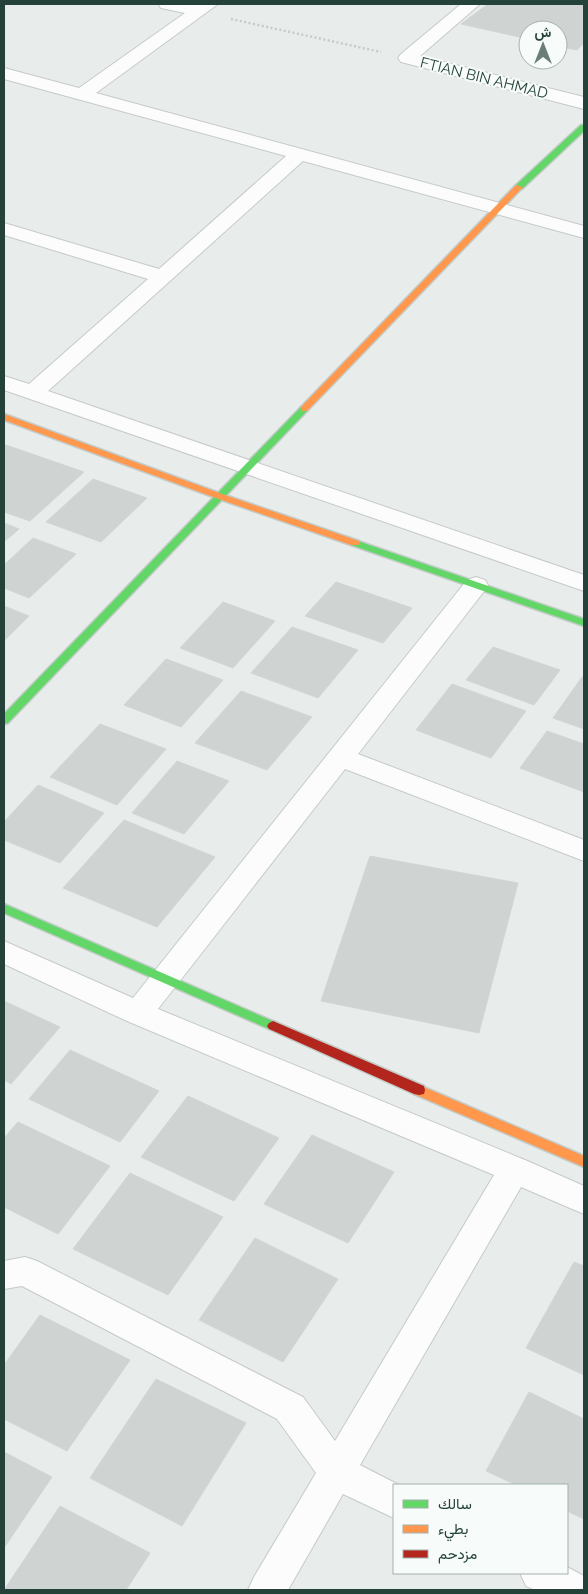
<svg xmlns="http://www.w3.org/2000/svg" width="588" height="1594" font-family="Raleway,Vazirmatn,sans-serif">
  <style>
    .building { fill: #cfd4d2; stroke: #d1d6d4 }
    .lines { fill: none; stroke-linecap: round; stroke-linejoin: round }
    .street-casing { stroke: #c5cac8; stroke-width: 2 }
    .fast-casing { stroke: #c3cbc8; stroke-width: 3 }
    .slow-casing { stroke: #c3cbc8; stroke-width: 3 }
    .jam-casing { stroke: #c3cbc8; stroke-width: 3 }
    .path { stroke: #c3ccca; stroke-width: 2.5; stroke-dasharray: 2 2.5; stroke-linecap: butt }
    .street { fill: #fcfcfc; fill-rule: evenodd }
    .fast { fill: #63d668; fill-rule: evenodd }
    .slow { fill: #ff974d; fill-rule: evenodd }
    .jam { fill: #b3261e; fill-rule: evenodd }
    .labels { text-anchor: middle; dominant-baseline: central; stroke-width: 4; stroke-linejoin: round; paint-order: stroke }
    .far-street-label { font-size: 15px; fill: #24423a; stroke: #f7fbf9 }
  </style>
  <rect width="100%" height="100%" fill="#e8edeb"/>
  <g class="building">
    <path d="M488 4H584V43L577 50 558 46V30H528V39L461 24Z"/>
    <path d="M6 445 84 472 30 521 4 512V447Z"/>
    <path d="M93 479 147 498 101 542 46 522Z"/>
    <path d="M4 523 19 529 4 542Z"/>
    <path d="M33 538 76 554 29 598 4 588V565Z"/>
    <path d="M336 582 412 608 383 643 305 616Z"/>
    <path d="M223 602 275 621 233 668 180 648Z"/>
    <path d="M4 606 29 616 4 641Z"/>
    <path d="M292 627 358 650 318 698 251 673Z"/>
    <path d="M493 647 560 670 534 705 466 680Z"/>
    <path d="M166 659 223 680 181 727 124 705Z"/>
    <path d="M582 677 584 678V729L553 718Z"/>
    <path d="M452 684 526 711 491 758 416 730Z"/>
    <path d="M241 691 312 717 267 770 195 743Z"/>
    <path d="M100 724 166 749 117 805 50 777Z"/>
    <path d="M547 731 584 744V792L520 768Z"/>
    <path d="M177 761 229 781 184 834 132 813Z"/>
    <path d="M38 785 104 813 60 863 4 840V822Z"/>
    <path d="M124 820 215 857 157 927 63 888Z"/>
    <path d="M370 856 518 883 479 1033 321 1001Z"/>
    <path d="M4 1001 60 1027 11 1084 4 1080Z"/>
    <path d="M70 1050 159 1091 120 1142 29 1099Z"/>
    <path d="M188 1096 279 1138 234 1201 141 1157Z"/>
    <path d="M18 1122 110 1166 58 1234 4 1207V1138Z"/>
    <path d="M312 1135 394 1172 348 1243 264 1204Z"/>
    <path d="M130 1173 223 1217 168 1295 73 1249Z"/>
    <path d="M255 1238 338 1279 283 1362 199 1320Z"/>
    <path d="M574 1262 584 1266V1375L526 1348Z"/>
    <path d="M40 1315 130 1360 67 1451 4 1419V1365Z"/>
    <path d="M156 1379 246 1423 182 1526 90 1478Z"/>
    <path d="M529 1392 584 1419V1519L567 1511V1485H516L486 1471Z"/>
    <path d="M4 1452 52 1477 4 1548Z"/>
    <path d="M60 1506 150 1553 126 1590H4Z"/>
  </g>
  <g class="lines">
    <defs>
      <g id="street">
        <path d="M158 4H218L96 93 584 226V238L303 161 48 391 584 575V591L4 390V376L29 384 148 279 4 235V223L159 269 286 156 4 79V68L79 88 185 13 161 8Z"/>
        <path d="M461 4H480L420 56 584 97V109L401 62 398 58 401 54Z"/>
        <path d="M476 577 485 580 488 585 485 590 358 754 584 840V861L345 769 158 1009 525 1160 584 1186V1214L521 1187 360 1465 399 1485H394V1518L343 1494 288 1590H248L254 1577 316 1473 277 1419 22 1286 4 1289V1261L25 1257 37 1261 303 1397 335 1441 494 1175 127 1021 4 964V941L133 998 467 580Z"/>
        <path d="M567 1567 584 1576V1590H535L526 1586 520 1573H567Z"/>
      </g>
      <g id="fast">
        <path d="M581 125H584V131L522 189H516V185Z"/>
        <path d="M304 406 307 407V411L8 723 4 724V714L301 407Z"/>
        <path d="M355 540 584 619V626L351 545 350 543 351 541Z"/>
        <path d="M4 904 277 1023 279 1026 277 1029H269L4 913Z"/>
      </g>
      <g id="slow">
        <path d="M516 185 523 187 307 411H301V407Z"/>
        <path d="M4 414 222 494 359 541 360 543 359 545H351L216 498 4 420Z"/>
        <path d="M419 1085 584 1156V1167L414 1094 413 1090 414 1086Z"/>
      </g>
      <path id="jam" d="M273 1021 424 1086 425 1090 424 1094 419 1095 414 1094 269 1029 267 1026 269 1023Z"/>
    </defs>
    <use href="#street" class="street-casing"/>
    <use href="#fast" class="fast-casing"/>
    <use href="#slow" class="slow-casing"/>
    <use href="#jam" class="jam-casing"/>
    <path class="path" d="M231 19 381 52"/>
    <use href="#street" class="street"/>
    <use href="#fast" class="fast"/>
    <use href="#slow" class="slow"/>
    <use href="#jam" class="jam"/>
  </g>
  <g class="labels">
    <g class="far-street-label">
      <text transform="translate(484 78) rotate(14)">FTIAN BIN AHMAD</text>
    </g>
  </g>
  <rect width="588" height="1594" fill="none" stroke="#24423a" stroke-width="10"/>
  <rect x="393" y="1484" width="175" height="90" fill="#f7fbf9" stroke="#a3b1ad"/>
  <rect x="403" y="1500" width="25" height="8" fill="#63d668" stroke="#a3b1ad"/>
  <text x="438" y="1509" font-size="15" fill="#24423a">سالك</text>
  <rect x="403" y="1525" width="25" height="8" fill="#ff974d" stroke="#a3b1ad"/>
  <text x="438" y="1534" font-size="15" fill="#24423a">بطيء</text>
  <rect x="403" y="1550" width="25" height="8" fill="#b3261e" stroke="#a3b1ad"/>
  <text x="438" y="1559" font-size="15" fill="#24423a">مزدحم</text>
  <g transform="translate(543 45)"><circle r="24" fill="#f7fbf9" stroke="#a3b1ad"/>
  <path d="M0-4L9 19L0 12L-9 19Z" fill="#697e78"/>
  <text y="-8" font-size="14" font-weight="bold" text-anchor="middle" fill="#24423a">ش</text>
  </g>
</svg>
